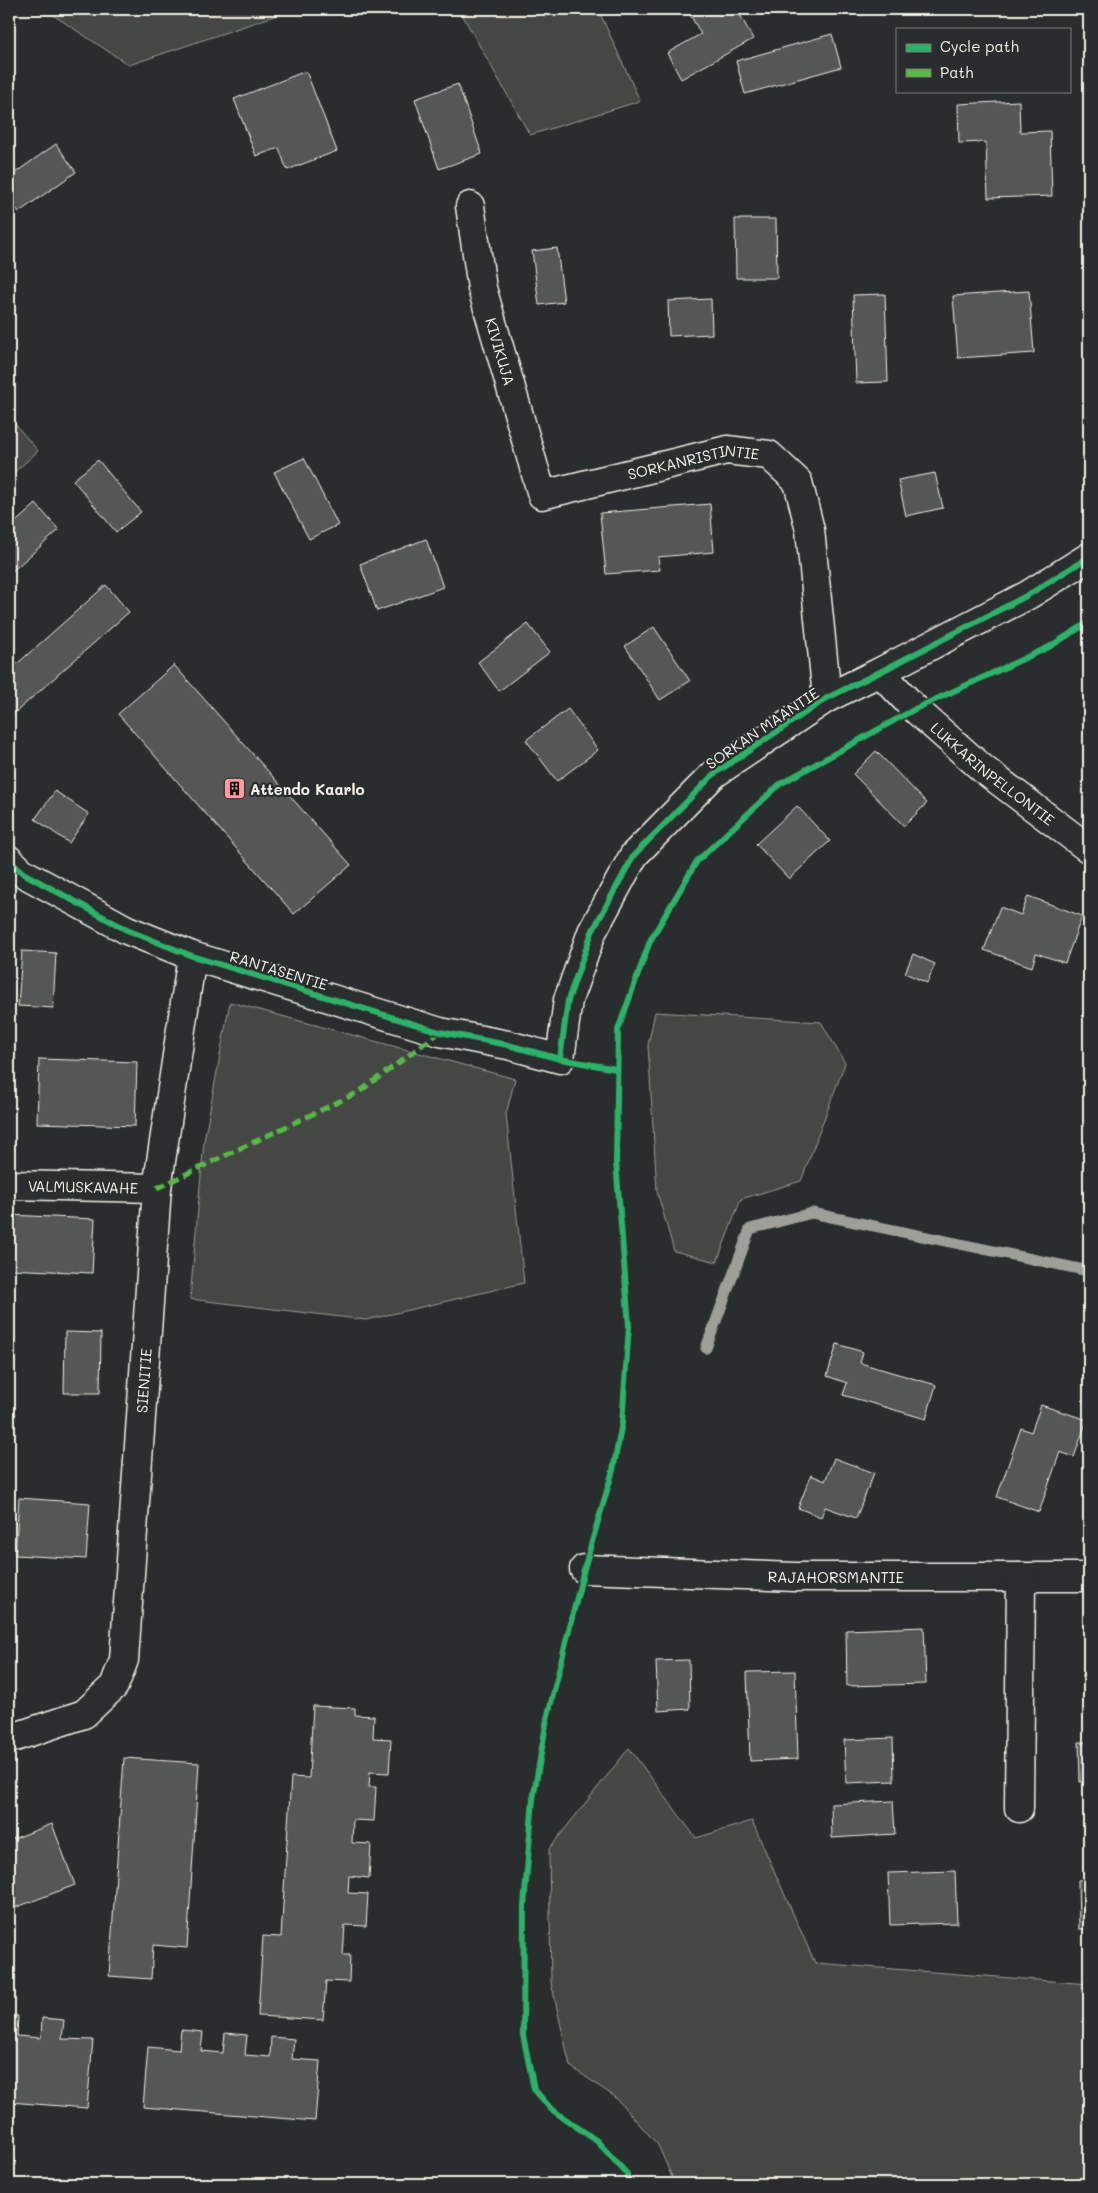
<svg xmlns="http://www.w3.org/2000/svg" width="1098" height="2193" font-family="Mali,sans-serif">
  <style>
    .green { fill: #444645; stroke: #9c9c96 }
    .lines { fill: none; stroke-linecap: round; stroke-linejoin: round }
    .stream { stroke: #9f9f9a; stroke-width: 11 }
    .building { fill: #555756; stroke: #f4f1e8 }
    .minor-casing { stroke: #f4f1e8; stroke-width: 31 }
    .minor { stroke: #2a2d2e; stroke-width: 28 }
    .quiet { stroke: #58b947; stroke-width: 5; stroke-dasharray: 10 5; stroke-linecap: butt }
    .cycleway-casing { stroke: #2a2d2e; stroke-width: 9 }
    .cycleway { stroke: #2db169; stroke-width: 6 }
    .labels { text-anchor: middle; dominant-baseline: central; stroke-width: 4.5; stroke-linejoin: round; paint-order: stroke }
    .street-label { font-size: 15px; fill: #f4f1e8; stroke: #2a2d2e }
    .poi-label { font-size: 15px; font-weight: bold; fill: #f4f1e8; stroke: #2a2d2e; text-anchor: start }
  </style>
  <rect width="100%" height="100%" fill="#2a2d2e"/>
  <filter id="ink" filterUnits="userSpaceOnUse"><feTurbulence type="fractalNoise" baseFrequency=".02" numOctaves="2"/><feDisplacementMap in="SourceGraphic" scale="10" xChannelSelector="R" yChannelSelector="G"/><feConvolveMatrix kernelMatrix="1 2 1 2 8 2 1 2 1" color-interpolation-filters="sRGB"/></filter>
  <g filter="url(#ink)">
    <g class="green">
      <path d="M44 9H295L129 65Z"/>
      <path d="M459 9H598L640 101 530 135Z"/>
      <path d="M9 417 38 451 9 477Z"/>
      <path d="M230 1002 515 1079 506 1114 524 1283 366 1320 190 1299 204 1141Z"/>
      <path d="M655 1012 821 1022 845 1063 801 1181 741 1199 717 1262 674 1251 657 1191 648 1045Z"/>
      <path d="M629 1748 696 1838 752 1821 815 1963 1089 1984V2184H675L658 2145 615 2097 570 2066 551 1982 549 1849Z"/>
    </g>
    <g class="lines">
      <path class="stream" d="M706 1348 750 1229 812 1213 1089 1271"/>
    </g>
    <g class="building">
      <path d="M687 9H737L753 39 681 79 667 53 701 34Z"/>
      <path d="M832 34 841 67 745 94 736 61Z"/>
      <path d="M306 71 337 151 287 170 279 148 256 156 234 99Z"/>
      <path d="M458 84 482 154 439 169 415 99Z"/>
      <path d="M1019 101 1020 132 1050 131 1052 196 988 198 986 142 959 143 958 104Z"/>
      <path d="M56 144 76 172 19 212 9 199V177Z"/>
      <path d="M735 219H776L777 278H736Z"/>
      <path d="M557 248 564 302 539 305 532 251Z"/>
      <path d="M1029 291 1034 353 958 358 953 296Z"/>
      <path d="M885 294 888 382 856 383 853 295Z"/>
      <path d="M711 299 712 334 669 336 668 301Z"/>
      <path d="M304 458 338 525 309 539 274 472Z"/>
      <path d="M98 460 141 512 116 532 73 480Z"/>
      <path d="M935 473 943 508 906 516 898 480Z"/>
      <path d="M36 504 59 530 9 574V528Z"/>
      <path d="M710 504 714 552 658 557 660 570 606 574 600 513Z"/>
      <path d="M426 539 443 587 377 611 360 564Z"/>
      <path d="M106 585 129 612 9 718V671Z"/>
      <path d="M528 624 550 652 499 691 478 662Z"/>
      <path d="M654 627 690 681 660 700 625 646Z"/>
      <path d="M174 665 351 865 294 914 118 714Z"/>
      <path d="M568 709 598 750 557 781 526 740Z"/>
      <path d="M876 751 927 803 904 826 853 774Z"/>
      <path d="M55 791 89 814 69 843 35 819Z"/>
      <path d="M797 806 830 841 789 879 756 844Z"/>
      <path d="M1028 896 1082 916 1065 963 1036 953 1032 967 984 950 1000 907 1021 915Z"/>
      <path d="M22 951 56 953 53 1008 18 1006Z"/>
      <path d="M913 954 935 964 927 983 905 973Z"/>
      <path d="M39 1059 137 1062 135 1126 37 1123Z"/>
      <path d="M9 1215 95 1219 92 1273 9 1269Z"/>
      <path d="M65 1332 101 1333 100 1393H64Z"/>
      <path d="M837 1344 863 1352 860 1363 936 1385 926 1419 843 1395 847 1383 827 1376Z"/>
      <path d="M1041 1405 1087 1420 1074 1457 1060 1452 1039 1512 997 1497 1021 1428 1031 1432Z"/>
      <path d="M834 1458 874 1473 856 1518 825 1507 821 1517 798 1508 811 1475 825 1481Z"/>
      <path d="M19 1498 90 1503 86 1559 15 1555Z"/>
      <path d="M924 1627 926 1684 847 1686 846 1630Z"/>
      <path d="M689 1660 690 1709 658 1711 656 1661Z"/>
      <path d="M795 1671 798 1759 750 1761 747 1672Z"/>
      <path d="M313 1706 355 1708V1715L374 1716 373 1738 391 1739 389 1773 370 1772 369 1787H376L374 1821 353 1820 352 1843 371 1844 369 1878 349 1876 348 1893 368 1894 366 1926 345 1925 343 1955H350L349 1982 326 1981 323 2020 258 2016 263 1936 281 1937 291 1777 309 1778Z"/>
      <path d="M893 1738 894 1781 846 1783 844 1740Z"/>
      <path d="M1079 1742H1089V1782H1080Z"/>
      <path d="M124 1758 199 1763 187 1948 153 1945 151 1979 109 1976Z"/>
      <path d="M893 1801 895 1834 832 1838 831 1804Z"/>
      <path d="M52 1824 75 1885 9 1910V1829L13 1839Z"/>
      <path d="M955 1871 957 1923 890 1925 888 1873Z"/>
      <path d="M1078 1880H1089V1929H1079Z"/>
      <path d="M9 2015 18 2016 17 2036 41 2038 42 2018 64 2020 62 2039 93 2040 87 2108 9 2102Z"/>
      <path d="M181 2030 203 2032 201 2051 223 2053 225 2033 247 2035 245 2055 270 2057 271 2037 294 2039 292 2059 320 2061 315 2121 143 2107 148 2047 179 2050Z"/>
    </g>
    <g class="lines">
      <defs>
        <g id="minor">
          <path id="s1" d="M470 206 482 288 542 495 727 450 769 455 798 482 810 530 827 698"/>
          <path id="s2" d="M880 672 915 709 983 769 1089 849"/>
          <path d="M9 860 23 873 127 930 192 956 440 1032 508 1045 560 1059 568 1000 592 932 634 855 714 774 827 698 880 672 1028 595 1089 557"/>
          <path id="s3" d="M9 1185 157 1188"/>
          <path id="s4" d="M584 1569 795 1577H1089"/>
          <path id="s5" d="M9 1739 84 1714 114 1686 124 1660 157 1188 192 956"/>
          <path d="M1019 1808 1021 1577"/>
        </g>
      </defs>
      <use href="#minor" class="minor-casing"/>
      <use href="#minor" class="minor"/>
      <path class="quiet" d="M157 1188 359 1092 440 1032"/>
      <defs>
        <g id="cycleway">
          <path d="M9 860 23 873 127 930 192 956 440 1032 508 1045 560 1059 616 1069"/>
          <path d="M560 1059 568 1000 592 932 634 855 714 774 827 698 880 672 1028 595 1089 557"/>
          <path d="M628 2184 627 2174 597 2141 551 2109 534 2089 523 2035 524 1906 533 1799 547 1719 584 1569 613 1470 622 1423 629 1326 616 1162 618 1030 650 941 697 861 780 784 915 709 1049 647 1089 622"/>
        </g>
      </defs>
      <use href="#cycleway" class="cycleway-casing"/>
      <use href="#cycleway" class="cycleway"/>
    </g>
  </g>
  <defs>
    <symbol id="building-square" viewBox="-11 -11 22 22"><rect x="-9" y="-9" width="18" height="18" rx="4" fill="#ff9aa2" stroke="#2a2d2e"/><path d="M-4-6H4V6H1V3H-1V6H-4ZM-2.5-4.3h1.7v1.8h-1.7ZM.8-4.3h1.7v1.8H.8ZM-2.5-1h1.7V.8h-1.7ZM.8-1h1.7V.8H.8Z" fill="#111"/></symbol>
  </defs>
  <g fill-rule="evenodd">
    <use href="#building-square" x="222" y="776" width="25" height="25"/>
  </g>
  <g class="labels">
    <g class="street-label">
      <text stroke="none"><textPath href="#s1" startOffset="149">KIVIKUJA</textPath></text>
      <text stroke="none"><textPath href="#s1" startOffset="454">SORKANRISTINTIE</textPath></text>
      <text transform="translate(762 728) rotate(-34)">SORKAN MAANTIE</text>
      <text stroke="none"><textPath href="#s2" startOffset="152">LUKKARINPELLONTIE</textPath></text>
      <text transform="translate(279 970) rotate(17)">RANTASENTIE</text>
      <text stroke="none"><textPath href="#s3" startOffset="74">VALMUSKAVAHE</textPath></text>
      <text stroke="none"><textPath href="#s5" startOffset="428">SIENITIE</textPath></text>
      <text stroke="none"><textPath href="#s4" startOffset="252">RAJAHORSMANTIE</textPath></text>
    </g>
    <g class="poi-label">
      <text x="250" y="789">Attendo Kaarlo</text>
    </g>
  </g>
  <rect width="1098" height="2193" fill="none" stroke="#2a2d2e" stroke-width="30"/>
  <rect x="15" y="15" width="1068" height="2163" fill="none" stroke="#f4f1e8" stroke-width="2" filter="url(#ink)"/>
  <rect x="896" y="28" width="175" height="65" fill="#2a2d2e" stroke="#7b7b78"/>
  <rect x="906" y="44" width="25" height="8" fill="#2db169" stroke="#7b7b78"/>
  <text x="940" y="52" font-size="15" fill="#f4f1e8">Cycle path</text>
  <rect x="906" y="69" width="25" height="8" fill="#58b947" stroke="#7b7b78"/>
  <text x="940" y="78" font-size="15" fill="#f4f1e8">Path</text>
</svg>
